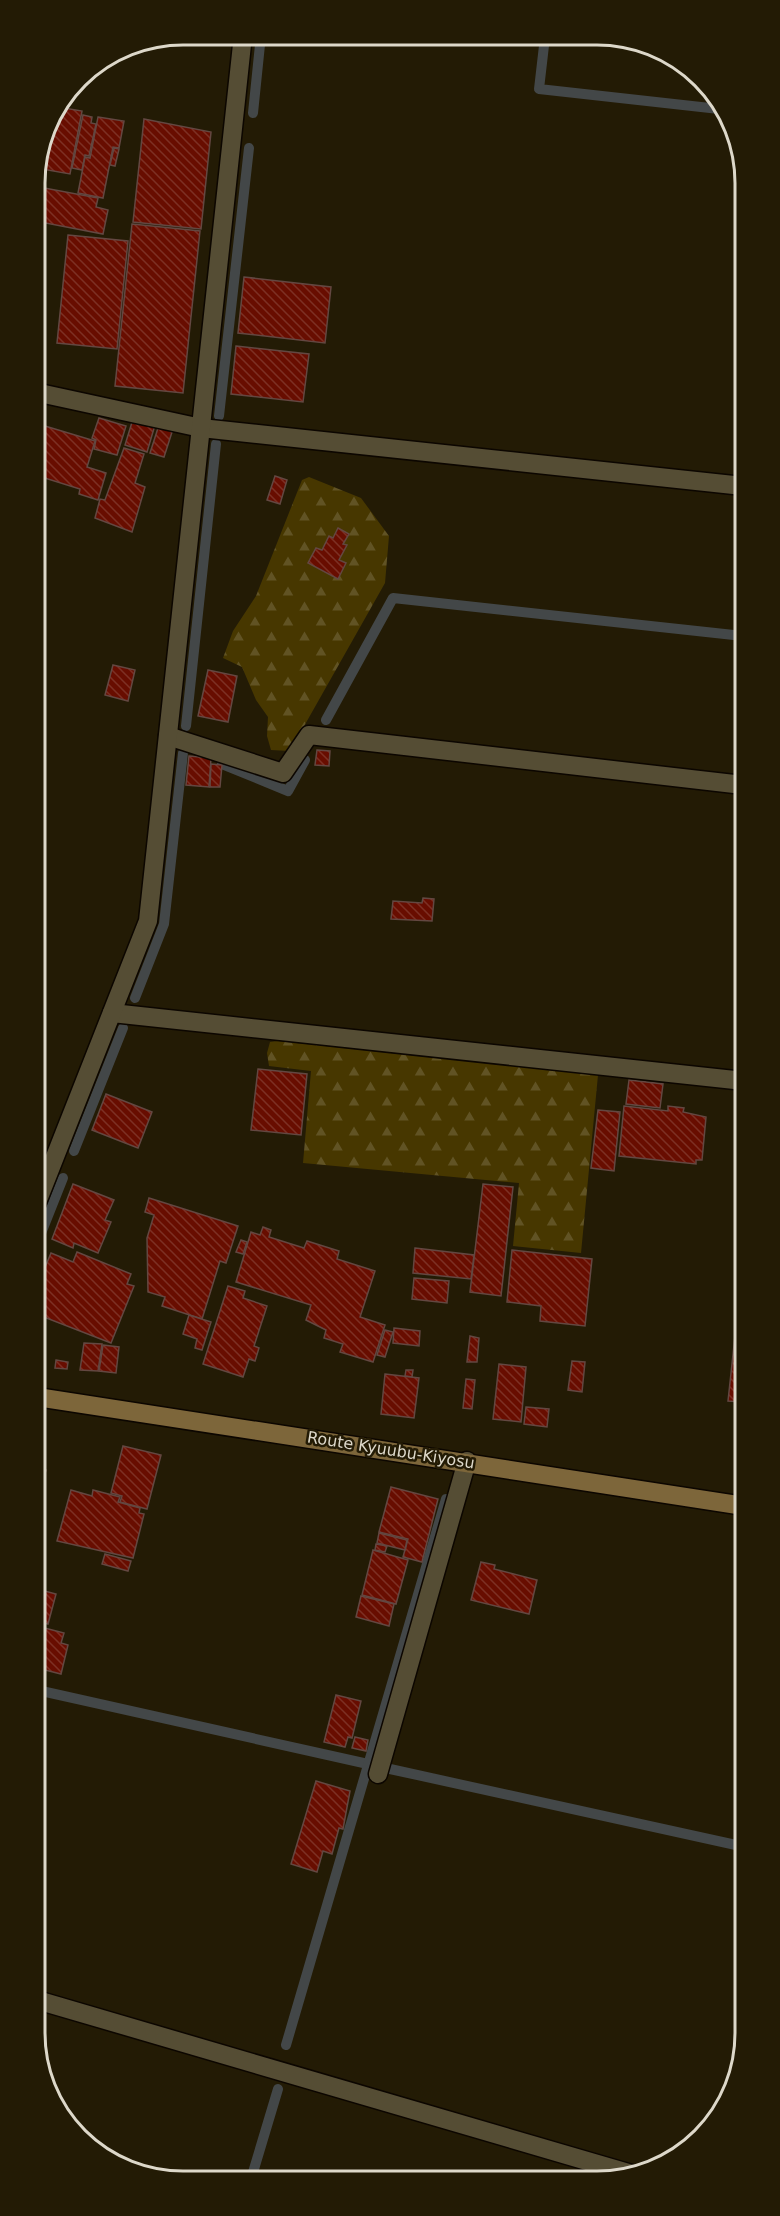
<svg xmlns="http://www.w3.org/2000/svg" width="780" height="2216" font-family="'DejaVu Sans',sans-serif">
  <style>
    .forest { fill: url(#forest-firs) }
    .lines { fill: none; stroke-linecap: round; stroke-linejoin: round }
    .stream { stroke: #434748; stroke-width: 10 }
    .building { fill: url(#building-back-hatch); stroke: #634741; stroke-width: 1.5 }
    .street-casing { stroke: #0c0600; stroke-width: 21 }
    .secondary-casing { stroke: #0c0600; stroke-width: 21 }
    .street { stroke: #554d34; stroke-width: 18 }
    .secondary { stroke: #7d663a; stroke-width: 18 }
    .labels { text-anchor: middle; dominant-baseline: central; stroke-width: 5; stroke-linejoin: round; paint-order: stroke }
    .street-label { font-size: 16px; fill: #ddd8ca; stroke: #231b05 }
    .rim { fill: none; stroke: #ddd8ca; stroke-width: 3 }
  </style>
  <defs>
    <pattern id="forest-firs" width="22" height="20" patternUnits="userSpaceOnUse" patternTransform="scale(1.5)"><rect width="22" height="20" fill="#473700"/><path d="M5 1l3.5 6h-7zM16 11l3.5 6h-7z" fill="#615324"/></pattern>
    <pattern id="building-back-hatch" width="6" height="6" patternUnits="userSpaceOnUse" patternTransform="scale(1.5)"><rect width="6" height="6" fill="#680d00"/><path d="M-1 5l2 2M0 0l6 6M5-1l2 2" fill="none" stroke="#7d3024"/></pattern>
  </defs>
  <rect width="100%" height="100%" fill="#231b05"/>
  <g class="forest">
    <path d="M309 477 361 498 389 536 385 583 290 751 271 750 267 736 268 717 256 700 242 667 223 658 233 631 256 596 302 480Z"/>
    <path d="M278 1041 598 1075 581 1253 513 1246 519 1183 303 1163 311 1071 269 1066 267 1053 270 1042Z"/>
  </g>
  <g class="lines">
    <g class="stream">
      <path d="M545 37 539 89 719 109"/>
      <path d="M253 113 261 35"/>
      <path d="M219 416 249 148"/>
      <path d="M326 720 393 598 743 636"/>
      <path d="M186 726 216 444"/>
      <path d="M222 764 288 791 305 760"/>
      <path d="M135 998 164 924 183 753"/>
      <path d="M74 1151 123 1028"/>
      <path d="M36 1246 63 1178"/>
      <path d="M37 1690 368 1764"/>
      <path d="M390 1769 745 1847"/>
      <path d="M286 2045 446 1499"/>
      <path d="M251 2179 278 2089"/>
    </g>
  </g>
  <g class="building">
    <path d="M58 107 82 111 70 174 36 168 50 118Z"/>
    <path d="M83 115 92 117 91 123 96 124 89 156 85 155 82 170 72 168Z"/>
    <path d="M98 117 124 121 119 148 113 147 103 198 78 193 85 157 90 158Z"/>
    <path d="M144 119 211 132 201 229 133 222Z"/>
    <path d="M114 148 119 149 115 166 110 165Z"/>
    <path d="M39 187 98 198 96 207 108 210 103 234 35 221Z"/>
    <path d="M132 224 200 231 183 393 115 386Z"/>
    <path d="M68 235 128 241 117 349 57 343Z"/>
    <path d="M244 277 331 287 325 343 238 333Z"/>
    <path d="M236 346 309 354 303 402 231 394Z"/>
    <path d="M99 418 126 426 117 455 94 449 96 440 92 438Z"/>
    <path d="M133 419 155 425 147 452 125 445Z"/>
    <path d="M35 423 95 441 87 467 106 473 98 500 79 494 80 489 35 475Z"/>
    <path d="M159 425 173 429 164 457 150 453Z"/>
    <path d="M124 448 144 454 135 483 145 487 132 532 95 518 100 499 105 500Z"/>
    <path d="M275 476 287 480 280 504 267 500Z"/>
    <path d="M338 528 349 534 343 544 347 545 339 560 346 563 338 579 308 563 316 548 322 550 329 536 333 538Z"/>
    <path d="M113 665 135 670 128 701 105 695Z"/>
    <path d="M208 670 237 676 228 722 198 716Z"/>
    <path d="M317 750 330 751 329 766 315 765Z"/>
    <path d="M189 756 211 758 209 787 186 785Z"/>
    <path d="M211 764 222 765 220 787H210Z"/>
    <path d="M423 898 434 899 432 921 391 919 393 901 422 903Z"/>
    <path d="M258 1069 307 1074 301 1135 251 1130Z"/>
    <path d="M629 1080 663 1084 660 1108 626 1104Z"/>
    <path d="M106 1094 152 1112 138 1148 92 1130Z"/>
    <path d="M624 1106 668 1111V1106L684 1108 683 1112 706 1117 702 1160H696V1164L619 1156Z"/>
    <path d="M598 1110 620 1112 614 1171 591 1168Z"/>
    <path d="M73 1184 114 1200 105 1220 111 1222 98 1253 74 1243 73 1248 52 1239Z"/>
    <path d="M483 1184 513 1187 501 1296 470 1292Z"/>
    <path d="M149 1198 238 1226 226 1263 220 1261 202 1319 162 1306 165 1297 148 1292 147 1238 154 1215 145 1212Z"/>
    <path d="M263 1227 271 1230 269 1237 304 1248 307 1241 339 1251 337 1259 375 1271 360 1317 385 1325 373 1362 340 1352 343 1344 324 1338 326 1330 306 1320 311 1305 236 1282 251 1232 260 1235Z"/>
    <path d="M241 1240 247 1242 243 1254 236 1252Z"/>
    <path d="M415 1248 474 1255 471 1279 413 1273Z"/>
    <path d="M512 1250 592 1259 585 1326 540 1321 541 1306 507 1302Z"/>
    <path d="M77 1252 131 1274 127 1284 134 1286 111 1343 36 1314V1289L51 1253 73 1262Z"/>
    <path d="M742 1271H744V1402L728 1401Z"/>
    <path d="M414 1278 449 1281 447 1303 412 1299Z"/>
    <path d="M228 1286 245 1291 243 1298 267 1306 254 1346 259 1348 255 1361 249 1359 243 1377 203 1364Z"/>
    <path d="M189 1315 211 1322 202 1350 195 1348 197 1339 183 1334Z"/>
    <path d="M394 1328 420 1331 419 1346 393 1343Z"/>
    <path d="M385 1330 393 1332 385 1357 377 1355Z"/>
    <path d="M470 1336 479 1338 477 1362H467Z"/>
    <path d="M84 1343 102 1344 98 1371 80 1370Z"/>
    <path d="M103 1345 119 1347 116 1373 99 1371Z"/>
    <path d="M56 1360 68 1362 67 1369 55 1368Z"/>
    <path d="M572 1361 585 1362 582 1392 568 1390Z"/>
    <path d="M499 1364 526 1367 521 1422 493 1419Z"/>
    <path d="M406 1370H413L412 1377 405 1376Z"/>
    <path d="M385 1374 419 1378 414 1418 381 1414Z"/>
    <path d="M466 1379 475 1380 472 1409 463 1408Z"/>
    <path d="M526 1407 549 1409 547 1427 524 1424Z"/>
    <path d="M123 1446 161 1455 147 1509 120 1502 122 1496 111 1493Z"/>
    <path d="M37 1468 46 1470 37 1503Z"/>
    <path d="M391 1487 438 1499 422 1562 403 1557 408 1539 379 1532Z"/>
    <path d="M71 1490 92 1496 93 1490 120 1497 118 1502 140 1508 139 1513 144 1514 133 1558 57 1541Z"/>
    <path d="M379 1533 407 1540 405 1550 377 1543Z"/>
    <path d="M376 1544 387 1546 385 1552 375 1550Z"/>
    <path d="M373 1550 408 1560 396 1604 362 1595Z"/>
    <path d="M105 1554 131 1561 128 1571 102 1564Z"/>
    <path d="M481 1562 495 1565 494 1569 537 1580 529 1614 471 1600Z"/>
    <path d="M37 1589 56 1594 48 1624 37 1621Z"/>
    <path d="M361 1596 394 1604 389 1626 356 1617Z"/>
    <path d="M37 1626 64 1633 61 1643 68 1645 61 1674 37 1668Z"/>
    <path d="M336 1695 361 1701 352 1738 348 1737 345 1747 324 1742Z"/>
    <path d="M355 1737 368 1740 366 1751 352 1748Z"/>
    <path d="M316 1781 350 1791 343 1829 339 1828 332 1854 323 1851 317 1872 291 1864Z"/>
  </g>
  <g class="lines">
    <defs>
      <g id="street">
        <path d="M35 392 201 428 743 486"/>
        <path d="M168 736 283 773 309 735 743 785"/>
        <path d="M112 1013 744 1081"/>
        <path d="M36 1205 148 921 243 35"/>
        <path d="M378 1774 467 1461"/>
        <path d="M37 2000 635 2175"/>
      </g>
      <path id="secondary" d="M37 1397 744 1506"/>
    </defs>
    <use href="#street" class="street-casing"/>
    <use href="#secondary" class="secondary-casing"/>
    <use href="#street" class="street"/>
    <use href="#secondary" class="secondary"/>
  </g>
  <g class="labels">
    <g class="street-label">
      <text transform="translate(391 1450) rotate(9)">Route Kyuubu-Kiyosu</text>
    </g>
  </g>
  <path d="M0 0H780V2216H0ZM183 45H597A138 138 0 0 1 735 183V2033A138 138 0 0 1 597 2171H183A138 138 0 0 1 45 2033V183A138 138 0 0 1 183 45Z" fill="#231b05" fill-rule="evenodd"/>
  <path class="rim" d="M183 45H597A138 138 0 0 1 735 183V2033A138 138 0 0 1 597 2171H183A138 138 0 0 1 45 2033V183A138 138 0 0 1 183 45Z"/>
</svg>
